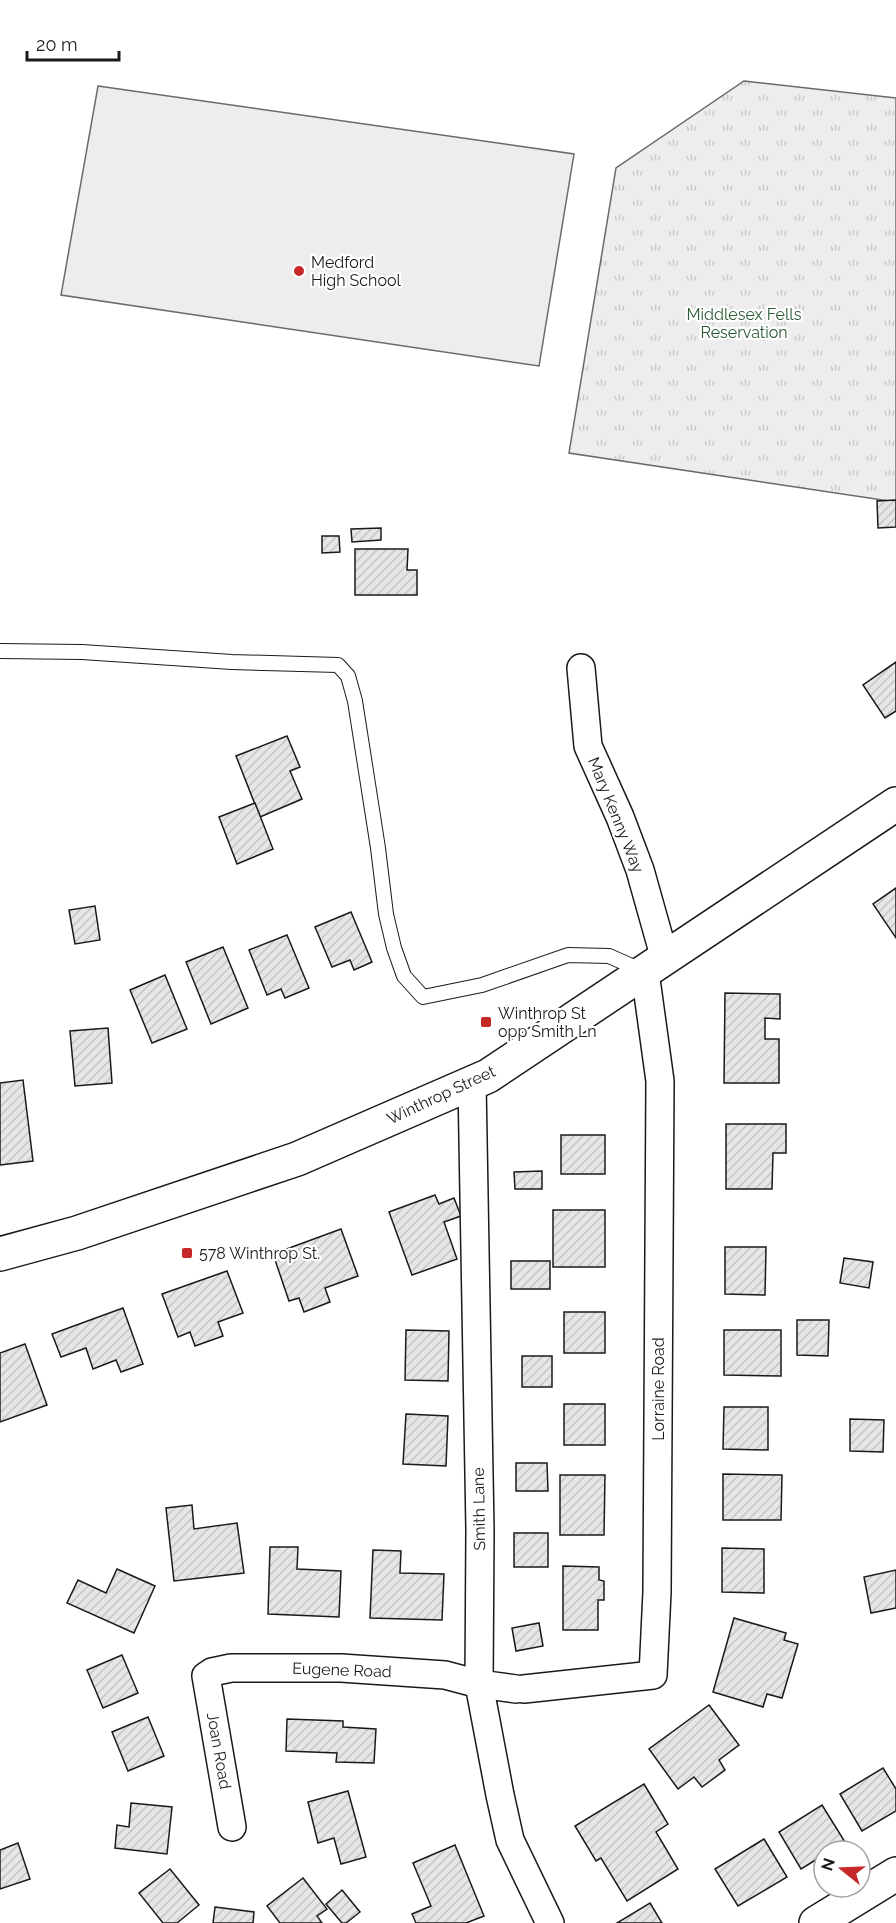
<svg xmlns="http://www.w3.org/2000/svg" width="896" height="1923" font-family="Raleway,sans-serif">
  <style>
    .built { fill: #ededed; stroke: #6a6a6a; stroke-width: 1.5 }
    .park { fill: url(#park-tufts); stroke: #6a6a6a; stroke-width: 1.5 }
    .building { fill: url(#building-hatch); stroke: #1a1a1a; stroke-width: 1.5 }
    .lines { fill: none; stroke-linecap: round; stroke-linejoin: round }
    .lane-casing { stroke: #1a1a1a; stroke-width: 16 }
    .street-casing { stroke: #1a1a1a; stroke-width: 30 }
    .secondary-casing { stroke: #1a1a1a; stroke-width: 36 }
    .primary-casing { stroke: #1a1a1a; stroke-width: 36 }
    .lane { stroke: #fff; stroke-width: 14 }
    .street { stroke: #fff; stroke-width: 27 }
    .secondary { stroke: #fff; stroke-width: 33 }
    .primary { stroke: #fff; stroke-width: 33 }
    .poi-dot { fill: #c62828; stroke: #fff; stroke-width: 2 }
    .labels { text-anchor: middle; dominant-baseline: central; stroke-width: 4.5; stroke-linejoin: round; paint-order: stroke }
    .poi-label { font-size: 16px; fill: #1a1a1a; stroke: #fff; text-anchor: start }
    .park-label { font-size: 16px; fill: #2b5a34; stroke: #fff }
    .street-label { font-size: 16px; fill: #1a1a1a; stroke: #fff }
  </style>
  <defs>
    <pattern id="park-tufts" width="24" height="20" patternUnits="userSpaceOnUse" patternTransform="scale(1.5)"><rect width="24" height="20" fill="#ededed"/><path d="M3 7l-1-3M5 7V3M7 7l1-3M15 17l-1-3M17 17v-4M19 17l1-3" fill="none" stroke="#cbcbcb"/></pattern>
    <pattern id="building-hatch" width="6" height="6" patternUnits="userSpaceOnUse" patternTransform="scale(1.5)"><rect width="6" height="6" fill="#e6e6e6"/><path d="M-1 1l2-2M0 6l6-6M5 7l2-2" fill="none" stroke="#c5c5c5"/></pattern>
  </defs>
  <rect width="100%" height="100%" fill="#fff"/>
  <path class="built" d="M98 86 574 154 539 366 61 295Z"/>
  <path class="park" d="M744 81 896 98V502L569 453 616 168Z"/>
  <g class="building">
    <path d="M896 500V527L878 528 877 501Z"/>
    <path d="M381 528V540L352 542 351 529Z"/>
    <path d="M322 536H339L340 552 322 553Z"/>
    <path d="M355 549H408L407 570H417V595H355Z"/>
    <path d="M896 662V711L885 718 863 685Z"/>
    <path d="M287 736 300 767 290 771 302 799 260 817 236 756Z"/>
    <path d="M255 803 273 849 237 864 219 817Z"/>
    <path d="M896 888V938L873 904Z"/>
    <path d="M95 906 100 940 75 944 69 910Z"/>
    <path d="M351 912 372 962 354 970 350 960 332 967 315 927Z"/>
    <path d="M287 935 309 988 285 998 281 989 267 995 249 950Z"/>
    <path d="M223 947 248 1008 211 1024 186 962Z"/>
    <path d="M165 975 187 1029 152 1043 130 990Z"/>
    <path d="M725 993 780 994V1019L765 1018V1039H779V1083H724Z"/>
    <path d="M108 1028 112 1083 75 1086 70 1031Z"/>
    <path d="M23 1080 33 1161 0 1165V1083Z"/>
    <path d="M726 1124H786V1153H773L772 1189H726Z"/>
    <rect x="561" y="1135" width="44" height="39"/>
    <path d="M542 1171V1189H515L514 1172Z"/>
    <path d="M435 1195 439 1204 454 1198 461 1216 444 1222 457 1259 412 1275 389 1212Z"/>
    <rect x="553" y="1210" width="52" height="57"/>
    <path d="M341 1229 358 1276 325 1288 330 1302 304 1312 299 1298 289 1301 273 1254Z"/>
    <path d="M725 1247H766L765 1295 725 1294Z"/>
    <path d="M844 1258 873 1262 869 1288 840 1283Z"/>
    <rect x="511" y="1261" width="39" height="28"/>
    <path d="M227 1271 243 1313 218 1322 223 1336 195 1346 190 1332 178 1337 162 1294Z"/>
    <path d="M123 1308 143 1364 121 1372 116 1360 93 1369 86 1348 61 1357 52 1334Z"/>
    <rect x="564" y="1312" width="41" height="41"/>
    <path d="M797 1320H829L828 1356 797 1355Z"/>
    <path d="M406 1330 449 1331 448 1381 405 1380Z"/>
    <path d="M724 1330H781V1376L724 1375Z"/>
    <path d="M25 1344 47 1405 0 1422V1353Z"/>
    <rect x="522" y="1356" width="30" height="31"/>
    <rect x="564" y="1404" width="41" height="41"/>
    <path d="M724 1407H768V1450L723 1449Z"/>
    <path d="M406 1414 448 1416 446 1466 403 1464Z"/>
    <path d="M850 1419 884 1420 883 1452 850 1451Z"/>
    <path d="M516 1463H547L548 1491H516Z"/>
    <path d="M723 1474 782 1475 781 1520H723Z"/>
    <path d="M560 1475H605L604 1535H560Z"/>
    <path d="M192 1505 194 1529 237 1523 244 1573 174 1581 166 1508Z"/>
    <rect x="514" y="1533" width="34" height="34"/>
    <path d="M270 1547H298L297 1569 341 1571 339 1617 268 1614Z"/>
    <path d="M722 1548 764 1549V1593L722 1592Z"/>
    <path d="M373 1550 401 1551 400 1573 444 1574 442 1620 370 1618Z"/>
    <path d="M563 1566 599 1567V1580L604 1581V1600H598V1630H563Z"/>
    <path d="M117 1569 155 1586 134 1633 67 1603 78 1580 106 1593Z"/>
    <path d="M896 1570V1608L871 1613 864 1577Z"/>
    <path d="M734 1618 786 1633 784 1640 798 1644 782 1698 767 1694 763 1707 713 1692Z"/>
    <path d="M539 1623 543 1646 516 1651 512 1628Z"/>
    <path d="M122 1655 138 1693 103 1708 87 1670Z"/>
    <path d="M709 1705 739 1745 719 1760 725 1770 702 1787 694 1777 678 1789 649 1749Z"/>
    <path d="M148 1717 164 1756 128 1771 112 1732Z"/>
    <path d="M287 1719 343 1721V1727L376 1729 374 1763 336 1762 337 1753 286 1751Z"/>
    <path d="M883 1768 896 1789V1811L862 1831 840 1794Z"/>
    <path d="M644 1784 668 1824 656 1832 678 1869 627 1901 601 1858 596 1861 575 1826Z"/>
    <path d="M348 1791 366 1857 341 1864 334 1838 318 1843 308 1802Z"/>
    <path d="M131 1803 172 1807 167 1854 115 1848 117 1825 129 1827Z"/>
    <path d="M822 1805 845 1842 830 1851H824V1855L801 1869 779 1832Z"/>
    <path d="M764 1839 787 1877 738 1906 715 1869Z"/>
    <path d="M18 1843 30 1879 0 1889V1850Z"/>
    <path d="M455 1845 484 1916 466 1923H416L412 1914 431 1906 413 1863Z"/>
    <path d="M170 1869 199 1905 177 1923H163L139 1893Z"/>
    <path d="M303 1878 327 1909 317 1916 322 1923H280L267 1906Z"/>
    <path d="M342 1890 360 1912 346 1923H342L326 1904Z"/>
    <path d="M650 1903 662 1923H617Z"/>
    <path d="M215 1907 254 1912 253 1923H213Z"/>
  </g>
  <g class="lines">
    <defs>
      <path id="lane" d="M0 651 82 652 232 662 338 665 348 676 355 701 378 848 386 914 394 948 404 976 423 997 482 985 568 955 609 956 643 971"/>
      <g id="street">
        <path d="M581 668 588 746 620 817 640 870 665 959"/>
        <path d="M472 1083 480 1530 479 1684 500 1795 510 1840 550 1923"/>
        <path d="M524 1689 653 1675 657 1592 660 1081 645 972"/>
        <path d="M232 1827 206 1676 212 1672 231 1668H341L445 1675 479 1684 516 1689"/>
      </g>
      <path id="secondary" d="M816 1923 896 1874"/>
      <path id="primary" d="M0 1254 77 1233 297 1159 488 1076 896 804"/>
    </defs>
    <use href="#lane" class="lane-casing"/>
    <use href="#street" class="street-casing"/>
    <use href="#secondary" class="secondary-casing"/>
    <use href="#primary" class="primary-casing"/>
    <use href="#lane" class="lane"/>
    <use href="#street" class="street"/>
    <use href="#secondary" class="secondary"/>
    <use href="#primary" class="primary"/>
  </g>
  <g class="poi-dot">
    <circle cx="299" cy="271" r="6"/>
    <rect x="480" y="1016" width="12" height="12" rx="3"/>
    <rect x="181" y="1247" width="12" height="12" rx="3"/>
  </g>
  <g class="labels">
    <g class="poi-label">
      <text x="311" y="262">Medford<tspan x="311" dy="18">High School</tspan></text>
      <text x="498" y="1013">Winthrop St<tspan x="498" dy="18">opp Smith Ln</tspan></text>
      <text x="199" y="1253">578 Winthrop St.</text>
    </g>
    <g class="park-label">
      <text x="744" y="314">Middlesex Fells<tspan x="744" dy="18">Reservation</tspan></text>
    </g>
    <g class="street-label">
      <text transform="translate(616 815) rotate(68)">Mary Kenny Way</text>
      <text transform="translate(441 1095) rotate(-25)">Winthrop Street</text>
      <text transform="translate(658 1389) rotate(-90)">Lorraine Road</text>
      <text transform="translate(479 1509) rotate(-91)">Smith Lane</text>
      <text transform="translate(342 1670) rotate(2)">Eugene Road</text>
      <text transform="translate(219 1751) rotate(80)">Joan Road</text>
    </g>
  </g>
  <g transform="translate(842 1869) rotate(288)"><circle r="28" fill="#ffffff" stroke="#a3a3a3" stroke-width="1.5"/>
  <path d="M0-4.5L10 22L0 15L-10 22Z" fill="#c62828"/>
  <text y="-9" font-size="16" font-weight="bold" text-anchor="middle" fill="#1a1a1a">N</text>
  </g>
  <path d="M27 51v9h92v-9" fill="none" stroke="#1a1a1a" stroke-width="3"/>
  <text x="36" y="51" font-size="18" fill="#1a1a1a" stroke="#ffffff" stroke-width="4.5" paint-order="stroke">20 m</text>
</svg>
